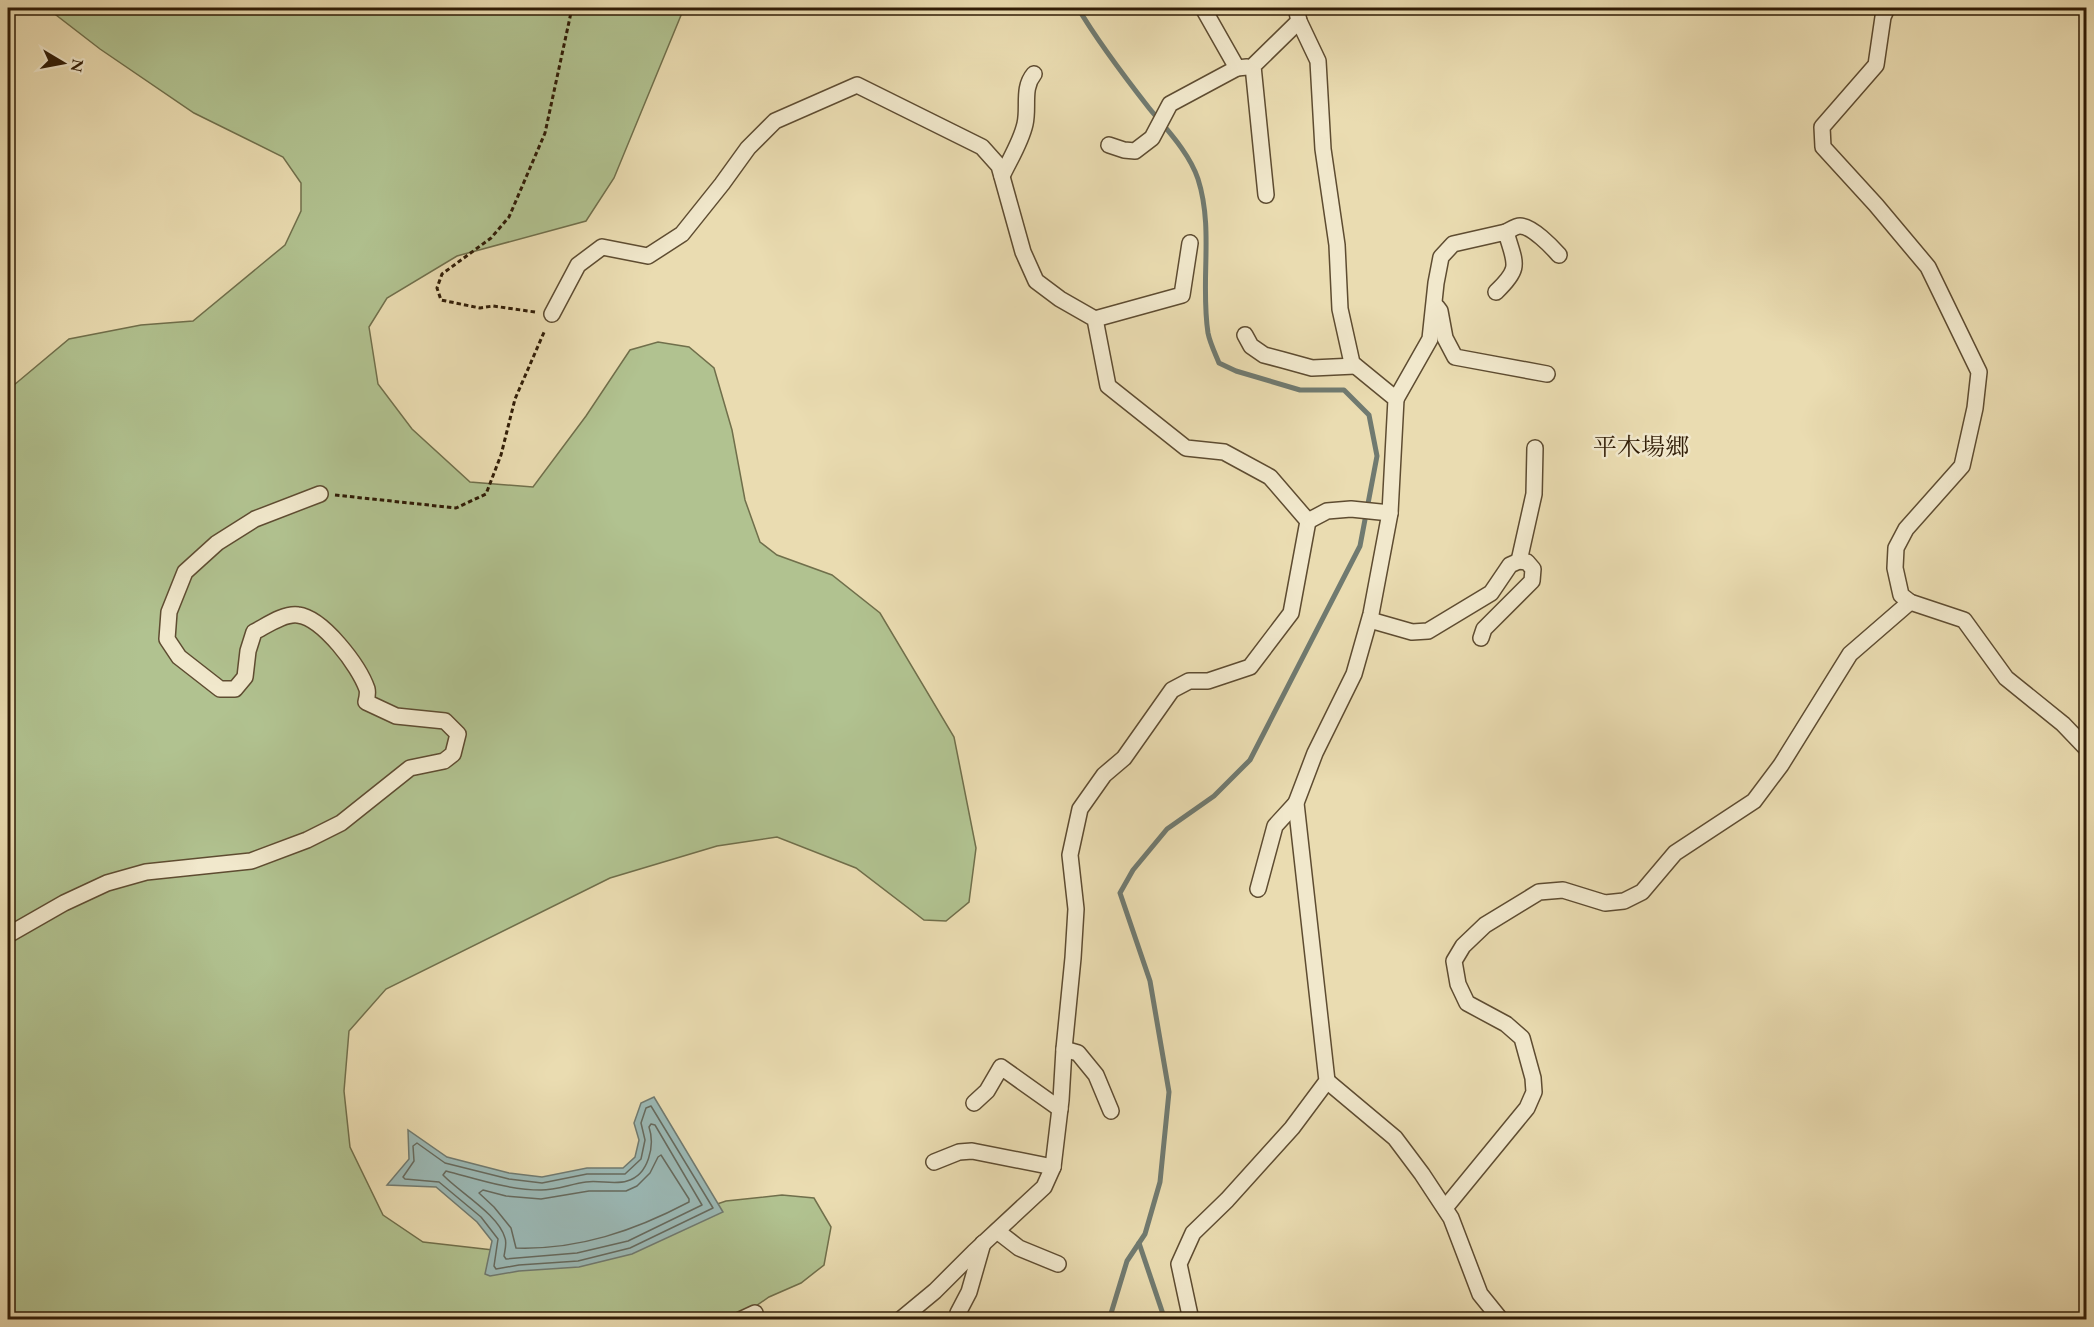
<svg xmlns="http://www.w3.org/2000/svg" width="2094" height="1327" font-family="'EB Garamond','Noto Serif JP',serif">
  <style>
    .green { fill: #b1c290; stroke: #706f4b; stroke-width: 1.5 }
    .water { fill: #9bb9b6; stroke: #707a70; stroke-width: 1.5 }
    .lines { fill: none; stroke-linecap: round; stroke-linejoin: round }
    .shore { stroke: #666a5e; stroke-width: 1.5 }
    .stream { stroke: #707a70; stroke-width: 5 }
    .street-casing { stroke: #5e4c31; stroke-width: 18 }
    .path { stroke: #301c06; stroke-width: 3; stroke-dasharray: 4.5 3; stroke-linecap: butt }
    .street { stroke: #f1e8cc; stroke-width: 15 }
    .labels { text-anchor: middle; dominant-baseline: central; stroke-width: 5; stroke-linejoin: round; paint-order: stroke }
    .quarter-label { font-size: 24px; fill: #301c06; stroke: #f1e8cc }
  </style>
  <rect width="100%" height="100%" fill="#eadcb1"/>
  <filter id="stains"><feTurbulence type="fractalNoise" baseFrequency=".00333" numOctaves="4"/><feColorMatrix values="0 0 0 0 .2 0 0 0 0 .09 0 0 0 0 .02 0 0 0 .5 -.17"/></filter>
  <radialGradient id="worn" r=".72"><stop offset=".6" stop-color="#630" stop-opacity="0"/><stop offset="1" stop-color="#630" stop-opacity=".3"/></radialGradient>
  <path class="green" d="M47 8H684L614 178 586 221 457 256 387 298 369 327 378 384 412 429 470 482 533 487 586 416 630 350 658 342 689 347 714 368 732 430 745 500 760 542 777 555 832 575 880 613 954 737 976 848 969 902 946 921 924 920 856 868 777 837 717 846 610 878 386 989 349 1031 344 1091 350 1147 383 1215 423 1242 502 1251 664 1222 726 1201 782 1195 814 1198 831 1227 824 1265 801 1283 769 1297 737 1319 8 1320V390L69 339 141 325 193 321 285 245 301 211V183L283 157 194 113 100 49Z"/>
  <path class="water" d="M654 1097 723 1212 632 1254 579 1267 519 1271 490 1276 485 1274 492 1241 477 1222 436 1187 387 1185 409 1159 408 1130 447 1157 509 1173 542 1177 587 1168H623L635 1157 639 1140 634 1123 641 1103Z"/>
  <g class="lines">
    <g class="shore">
      <path d="M651 1106 713 1208 630 1248 578 1261 519 1265 496 1269 494 1266 498 1239 481 1217 439 1182 405 1179 403 1177 414 1161 413 1146 417 1143 445 1163 509 1179 542 1183 587 1174H625L641 1159 645 1140 641 1123 646 1108Z"/>
      <path d="M651 1124 655 1125 702 1205 628 1241 577 1253 506 1259 504 1256C505 1250 507 1243 505 1238 499 1215 459 1192 443 1175L446 1171C477 1179 509 1190 541 1190 556 1190 571 1184 586 1182 599 1180 615 1185 627 1181 649 1175 655 1145 649 1127Z"/>
      <path d="M661 1155 689 1199V1202C634 1231 578 1250 516 1248L511 1228 494 1207 479 1193 483 1190 506 1196 541 1199 589 1191H626L637 1186 650 1173 658 1157Z"/>
    </g>
    <g class="stream">
      <path d="M1078 8C1098 42 1124 76 1149 108 1166 129 1189 152 1198 179 1214 229 1200 282 1208 333 1210 343 1215 353 1219 363L1236 371 1300 390H1344L1369 415 1377 456 1360 546 1250 760 1214 796 1167 829 1133 870 1120 893 1150 981 1169 1092 1160 1182 1145 1234 1127 1261 1109 1320"/>
      <path d="M1139 1243 1165 1320"/>
    </g>
    <defs>
      <g id="street">
        <path d="M1203 8 1237 68 1247 67"/>
        <path d="M1887 8 1883 17 1876 65 1822 127 1823 147 1876 205 1928 267 1979 372 1975 408 1962 466 1906 529 1896 548 1895 568 1901 595 1910 602 1964 620 2006 678 2063 724 2086 748"/>
        <path d="M1109 145 1124 150 1135 151 1152 138 1170 104 1237 68"/>
        <path d="M1002 176C1010 159 1021 142 1025 124 1029 107 1022 88 1034 74"/>
        <path d="M1266 195 1253 66 1299 21"/>
        <path d="M1506 232C1510 230 1516 226 1520 226 1532 226 1552 247 1559 255"/>
        <path d="M1437 307 1440 311 1445 338 1455 357 1547 374"/>
        <path d="M552 314 578 265 602 247 648 256 682 234 722 184 748 148 775 121 857 85 982 147 999 166 1023 252 1036 281 1060 299 1095 319 1108 386 1186 448 1224 452 1270 477 1308 521 1291 613 1250 667 1208 681H1189L1172 690 1124 758 1104 775 1080 809 1070 855 1076 909 1073 958 1064 1049 1061 1100 1053 1167 1044 1187 974 1252 935 1291 900 1320"/>
        <path d="M1095 319 1182 295 1190 243"/>
        <path d="M1245 335 1251 346 1264 355 1283 360 1312 368 1355 366"/>
        <path d="M1396 399 1430 339 1436 283 1441 257 1453 244 1506 232C1515 264 1522 267 1496 292"/>
        <path d="M1308 521 1327 511 1351 509 1390 513"/>
        <path d="M1519 561 1534 494 1535 448"/>
        <path d="M1370 620 1412 632 1428 631 1491 593 1510 565 1519 561 1527 562 1533 569 1532 581 1484 629 1481 638"/>
        <path d="M1258 889 1275 826 1296 803"/>
        <path d="M8 935 64 903 107 883 146 872 251 861 307 840 341 823 410 768 444 761 453 754 458 734 445 721 396 716 366 702C367 698 368 693 367 689 359 666 323 618 298 615 284 613 266 626 254 632L248 651 245 677 235 689H220L179 657 167 639 169 612 185 572 217 543 255 519 320 494"/>
        <path d="M1064 1049 1078 1053 1096 1075 1111 1111"/>
        <path d="M1327 1081 1395 1138 1422 1174 1451 1218 1480 1294 1501 1320"/>
        <path d="M974 1103 987 1091 1001 1067 1060 1109"/>
        <path d="M934 1162 959 1152 972 1151 1053 1167"/>
        <path d="M1445 1208 1527 1108 1534 1092 1533 1078 1522 1038 1506 1024 1467 1003 1458 984 1454 961 1463 946 1485 925 1539 892 1563 890 1605 903 1624 901 1642 892 1675 853 1754 801 1781 765 1850 654 1910 602"/>
        <path d="M997 1231 1019 1248 1058 1264"/>
        <path d="M740 1320 755 1313"/>
        <path d="M963 1320 958 1313 969 1292 983 1243"/>
        <path d="M1191 1320 1179 1264 1193 1233 1227 1200 1292 1128 1327 1081 1296 803 1315 753 1354 674 1371 614 1390 513 1396 399 1352 363 1340 309 1337 245 1323 149 1318 61 1299 21 1296 8"/>
      </g>
    </defs>
    <use href="#street" class="street-casing"/>
    <g class="path">
      <path d="M535 312 493 306 480 308 441 300 437 288 442 274 491 238 509 217 545 133 572 8"/>
      <path d="M335 495 456 508 486 494 501 455 515 399 545 330"/>
    </g>
    <use href="#street" class="street"/>
  </g>
  <g class="labels">
    <g class="quarter-label">
      <text x="1641" y="446">平木場郷</text>
    </g>
  </g>
  <rect width="2094" height="1327" fill="none" stroke="#eadcb1" stroke-width="30"/>
  <rect x="9" y="9" width="2076" height="1309" fill="none" stroke="#301c06" stroke-width="3"/>
  <rect x="15" y="15" width="2064" height="1297" fill="none" stroke="#301c06" stroke-width="1.5"/>
  <g transform="translate(63 63) rotate(100)" stroke="#f1e8cc" stroke-width="4.5" paint-order="stroke">
  <path d="M0-4.5L10 22L0 15L-10 22Z" fill="#301c06"/>
  <text y="-9" font-size="16" font-weight="bold" text-anchor="middle" fill="#301c06">N</text>
  </g>
  <rect width="100%" height="100%" filter="url(#stains)"/>
  <rect width="100%" height="100%" fill="url(#worn)"/>
</svg>
